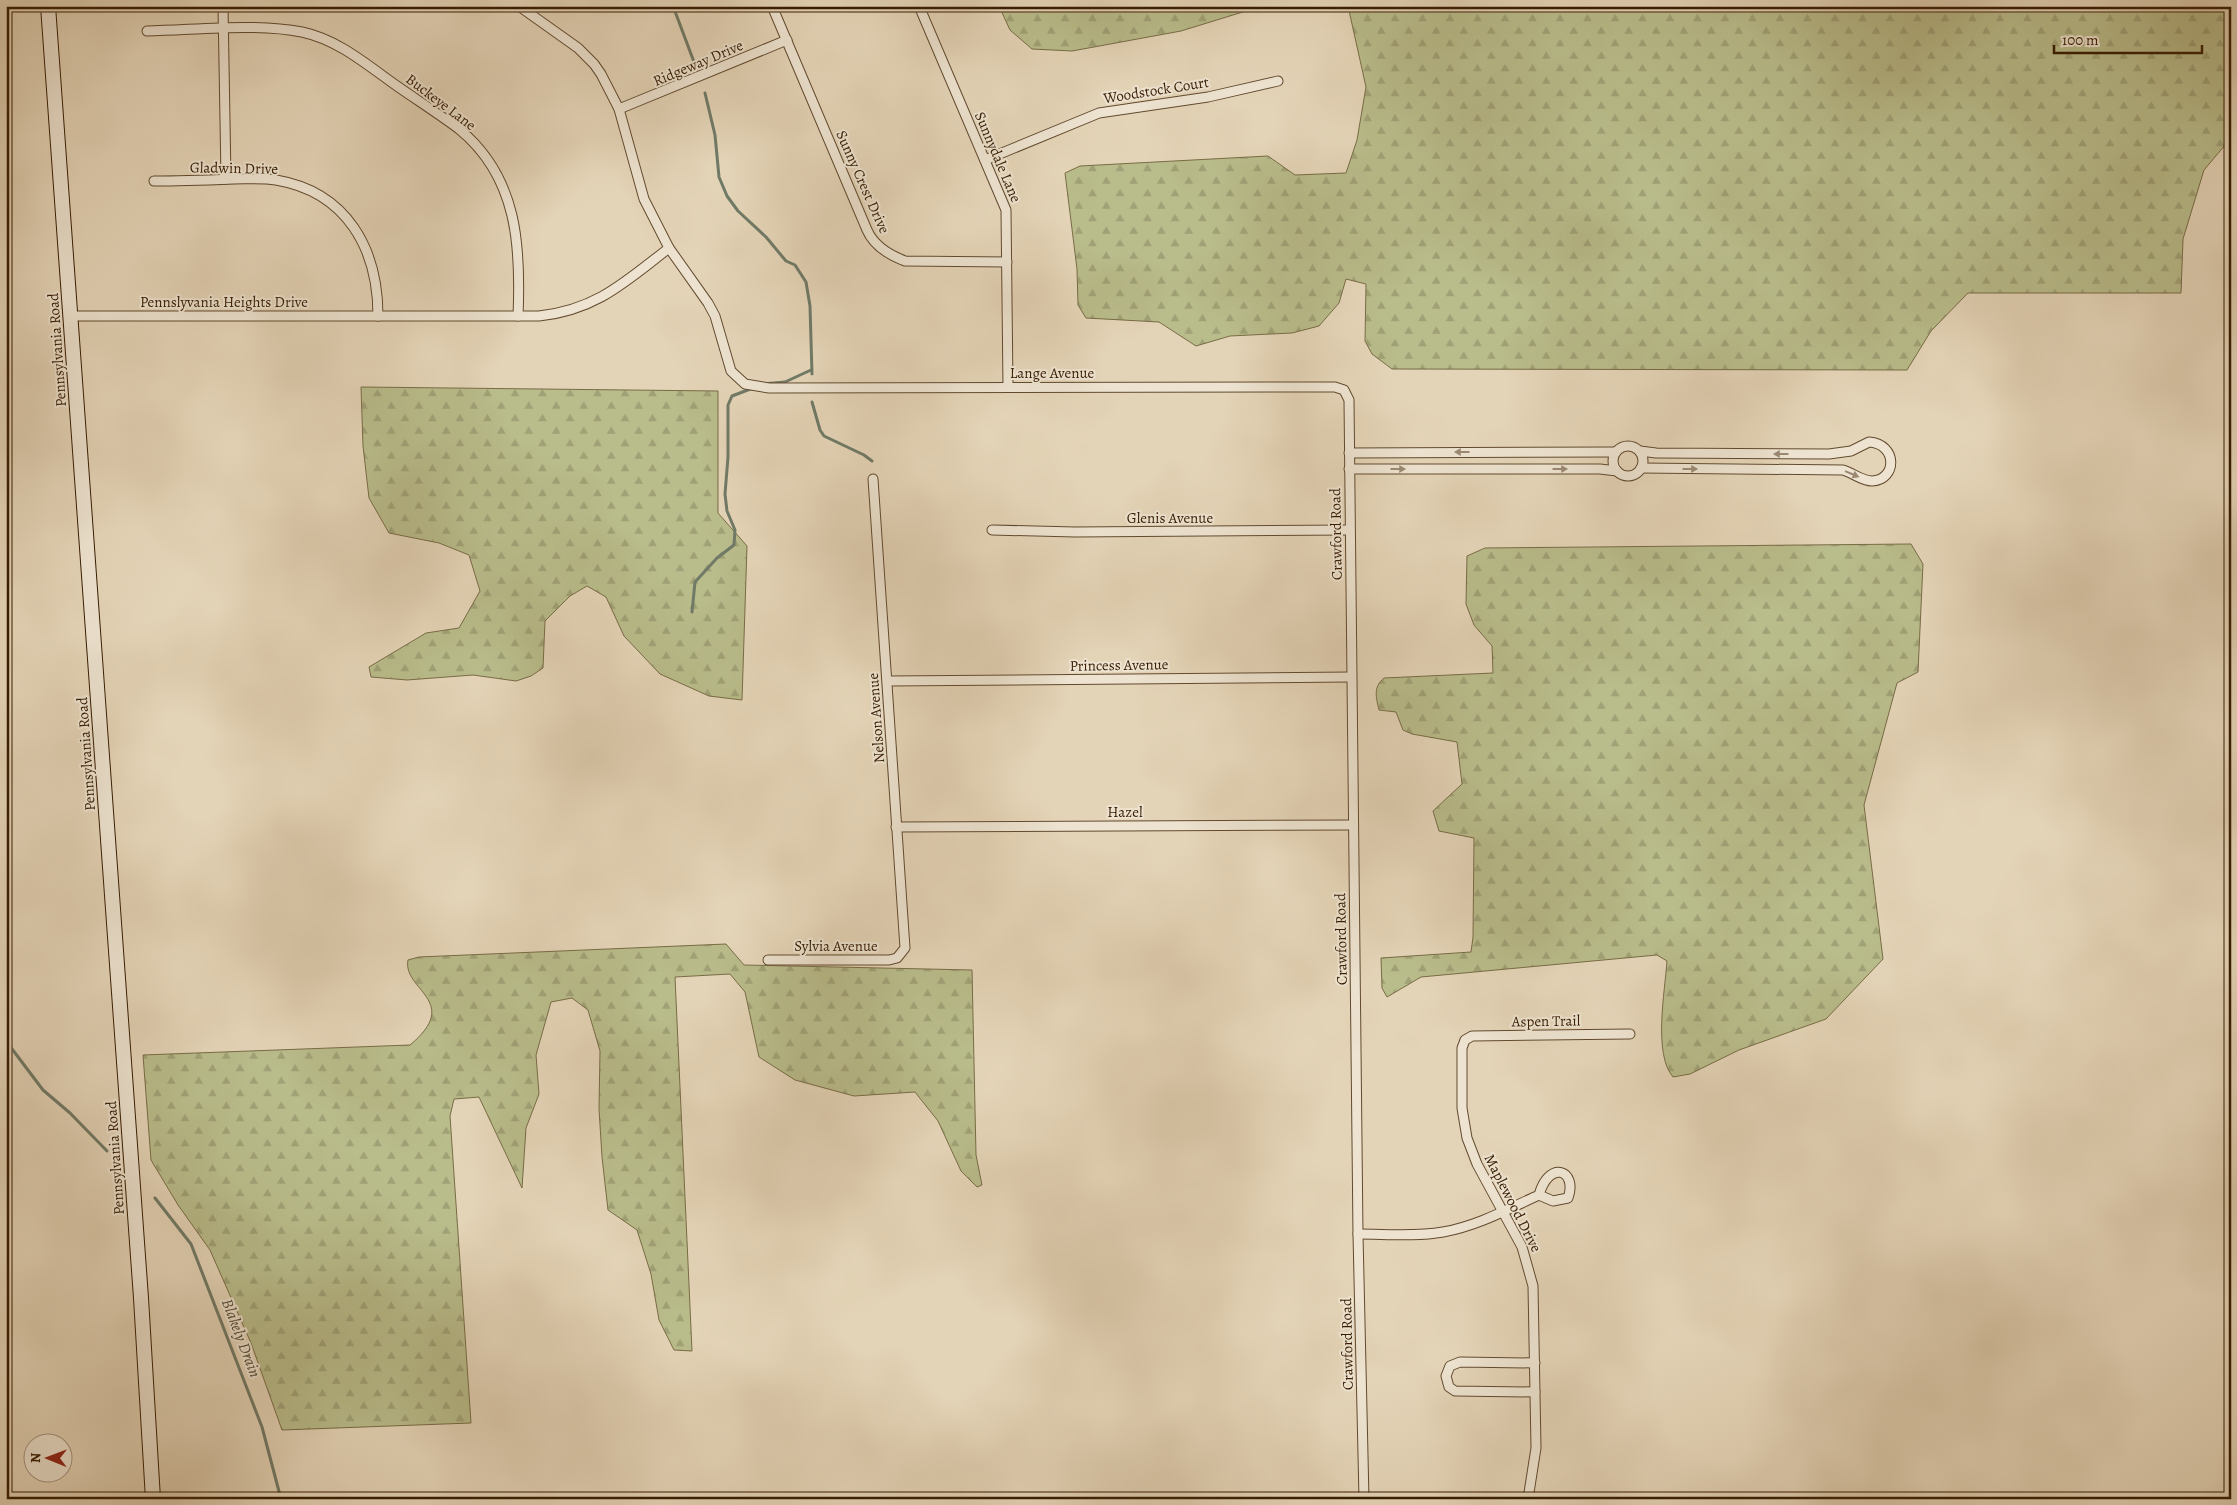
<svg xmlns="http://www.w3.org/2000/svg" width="2237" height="1505" font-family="Alegreya,serif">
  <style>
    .forest { fill: url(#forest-firs); stroke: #786c46 }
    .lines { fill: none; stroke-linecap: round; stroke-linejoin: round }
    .stream { stroke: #707a67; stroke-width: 3 }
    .street-casing { stroke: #624a2f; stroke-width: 11 }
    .secondary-casing { stroke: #371c02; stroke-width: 16 }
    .street { stroke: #ede3d0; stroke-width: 9 }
    .secondary { stroke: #ede3d0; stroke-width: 14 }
    .oneway { fill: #9b8973 }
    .labels { text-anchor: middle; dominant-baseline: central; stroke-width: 4; stroke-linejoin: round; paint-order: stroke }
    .street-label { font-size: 15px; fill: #371c02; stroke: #ede3d0 }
    .water-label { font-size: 16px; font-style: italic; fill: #544b35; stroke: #ede3d0 }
  </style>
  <defs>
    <pattern id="forest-firs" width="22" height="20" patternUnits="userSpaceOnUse" patternTransform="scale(1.25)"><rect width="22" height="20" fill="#b9bc8b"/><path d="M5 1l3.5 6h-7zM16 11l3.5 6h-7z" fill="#a0a176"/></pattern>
  </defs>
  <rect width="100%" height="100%" fill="#e4d4b7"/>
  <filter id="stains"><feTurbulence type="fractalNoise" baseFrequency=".004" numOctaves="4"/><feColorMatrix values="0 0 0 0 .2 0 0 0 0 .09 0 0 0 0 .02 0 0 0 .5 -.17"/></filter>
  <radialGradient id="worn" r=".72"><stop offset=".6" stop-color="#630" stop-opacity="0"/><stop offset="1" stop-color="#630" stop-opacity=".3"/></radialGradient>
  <g class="forest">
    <path d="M999 6H1252L1246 11 1181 31 1072 51 1032 49 1010 30Z"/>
    <path d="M1348 6H2231V138L2204 170 2183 239 2181 293H1968L1931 331 1907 370 1392 369 1372 354 1365 341 1366 284 1346 279 1339 303 1319 326 1292 333 1230 336 1196 346 1159 322 1086 318 1078 305 1077 269 1065 173 1080 166 1268 156 1295 175 1346 173 1357 140 1366 87Z"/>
    <path d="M361 387 718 391V513L747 546 742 700 709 696 660 674 624 636 606 597 587 586 570 596 545 621 543 668 531 676 516 681 473 675 407 680 371 677 369 667 426 633 459 628 480 591 469 555 439 543 389 533 369 498 363 446Z"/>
    <path d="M1911 544 1923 564 1918 672 1897 683 1864 805 1883 959 1826 1019 1739 1050 1690 1074 1673 1077C1653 1054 1665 991 1667 961L1657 955 1421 977 1387 997 1382 988 1381 958 1471 952 1473 937 1474 838 1439 831 1433 811 1462 784 1457 742 1412 734 1403 730 1396 712 1379 710C1376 697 1373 687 1384 678L1493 673 1492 646 1474 625 1466 604 1467 556 1485 548Z"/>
    <path d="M726 944 744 965 972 970 976 1155 982 1185 977 1187 961 1171 938 1121 915 1092 854 1096 795 1080 759 1057 745 992 730 974 675 977 692 1351 674 1350 659 1320 651 1274 637 1230 608 1210 602 1157 599 1109 600 1051 588 1010 572 998 551 1002 536 1055 539 1094 526 1128 522 1188 479 1097 454 1099 450 1116 471 1423 282 1430 251 1343 210 1250 178 1205 151 1160 143 1055 410 1045C463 1001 402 990 408 960L419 957Z"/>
  </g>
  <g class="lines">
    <g class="stream">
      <path d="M673 6 694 62"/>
      <path d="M705 93 715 135 719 177 727 196 738 211 766 237 786 261 795 265 806 282 810 306 812 374"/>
      <path d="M761 384 785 382 811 370"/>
      <path d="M812 402 820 430 824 436 864 455 872 461"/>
      <path d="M692 612 695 582 717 558 734 545 735 530 727 511 725 494 728 457V405L732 396 753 388"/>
      <path d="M6 1041 43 1090 70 1113 107 1151"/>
      <path d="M155 1198 191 1244 262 1427 281 1499"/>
    </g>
    <defs>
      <g id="street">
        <path d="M223 6 226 179"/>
        <path d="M519 6 578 48 594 64 601 74 619 109 644 199 669 248 708 303 715 316 731 371 745 384 769 388 1335 387 1344 390 1349 400 1358 1234 1364 1499"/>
        <path d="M772 6 867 230C874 246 889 255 905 261L1007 262"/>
        <path d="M919 6 1006 210 1008 387"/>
        <path d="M147 31C197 30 254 23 302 32 339 40 367 65 397 86 417 100 439 114 459 129 518 177 521 247 518 316"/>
        <path d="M619 109 787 40"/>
        <path d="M985 160 1099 113 1208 97 1278 81"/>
        <path d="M154 181C181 181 208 180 234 179 248 179 262 178 276 180 347 192 378 249 378 316"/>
        <path d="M70 316H539C596 310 625 282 669 248"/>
        <circle cx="1628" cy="461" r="15"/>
        <path d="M1640 451 1656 453 1829 454 1851 451 1869 442C1898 444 1897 480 1872 481 1862 481 1853 473 1843 470L1641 468"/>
        <path d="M1349 453 1616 452"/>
        <path d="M1349 469H1600L1617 471"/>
        <path d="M992 530 1075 532 1349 530"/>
        <path d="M888 681 1351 677"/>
        <path d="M896 827 1353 825"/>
        <path d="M768 960H889L897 958 905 948 873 479"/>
        <path d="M1358 1234C1386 1234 1415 1237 1443 1232 1477 1226 1508 1209 1539 1195 1549 1159 1578 1170 1568 1198L1553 1201 1539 1195"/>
        <path d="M1535 1363 1460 1362 1450 1366 1446 1376 1449 1387 1455 1391 1535 1392"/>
        <path d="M1528 1499 1536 1448 1533 1286 1522 1247 1477 1164 1467 1138 1462 1108V1048L1465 1040 1472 1036 1630 1034"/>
      </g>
      <path id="secondary" d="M48 6 141 1298 153 1499"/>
    </defs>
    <use href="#street" class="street-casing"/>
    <use href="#secondary" class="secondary-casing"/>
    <use href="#street" class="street"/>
    <use href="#secondary" class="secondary"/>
  </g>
  <defs><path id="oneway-solid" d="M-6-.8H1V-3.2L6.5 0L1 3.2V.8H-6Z" transform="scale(1.25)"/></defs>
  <g class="oneway">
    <use href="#oneway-solid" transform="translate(1462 452) rotate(180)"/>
    <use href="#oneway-solid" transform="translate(1781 454) rotate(180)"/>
    <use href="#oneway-solid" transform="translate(1398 469)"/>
    <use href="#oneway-solid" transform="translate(1560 469)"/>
    <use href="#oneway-solid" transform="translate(1690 469)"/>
    <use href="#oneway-solid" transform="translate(1852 474) rotate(23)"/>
  </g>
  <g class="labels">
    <g class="street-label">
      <text transform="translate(698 63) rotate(-23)">Ridgeway Drive</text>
      <text transform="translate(1156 90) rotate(-9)">Woodstock Court</text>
      <text transform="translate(441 102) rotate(37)">Buckeye Lane</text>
      <text transform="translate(998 157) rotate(67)">Sunnydale Lane</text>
      <text transform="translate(234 168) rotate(1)">Gladwin Drive</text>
      <text transform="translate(863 182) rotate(66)">Sunny Crest Drive</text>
      <text x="224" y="302">Pennslyvania Heights Drive</text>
      <text transform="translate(57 350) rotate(-94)">Pennsylvania Road</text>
      <text x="1052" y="373">Lange Avenue</text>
      <text x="1170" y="518">Glenis Avenue</text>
      <text transform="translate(1336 534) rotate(-91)">Crawford Road</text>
      <text transform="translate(1119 665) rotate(-1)">Princess Avenue</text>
      <text transform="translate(876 718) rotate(-94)">Nelson Avenue</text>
      <text transform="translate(86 754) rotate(-94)">Pennsylvania Road</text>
      <text x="1125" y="812">Hazel</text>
      <text transform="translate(1341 939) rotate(-91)">Crawford Road</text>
      <text x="836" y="946">Sylvia Avenue</text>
      <text transform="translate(1546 1021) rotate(-1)">Aspen Trail</text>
      <text transform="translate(115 1158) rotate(-94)">Pennsylvania Road</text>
      <text transform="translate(1513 1203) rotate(63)">Maplewood Drive</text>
      <text transform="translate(1347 1344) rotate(-91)">Crawford Road</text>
    </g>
    <g class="water-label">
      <text transform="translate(241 1338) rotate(69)">Blakely Drain</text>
    </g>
  </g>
  <rect width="2237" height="1505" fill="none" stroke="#e4d4b7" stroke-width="25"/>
  <rect x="8" y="8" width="2222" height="1490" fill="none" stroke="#371c02" stroke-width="2.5"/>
  <rect x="12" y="12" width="2212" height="1480" fill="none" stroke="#371c02"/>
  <g transform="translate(48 1458) rotate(271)"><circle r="24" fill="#ede3d0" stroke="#a4937e"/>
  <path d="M0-4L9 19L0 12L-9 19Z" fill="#8f2418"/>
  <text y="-8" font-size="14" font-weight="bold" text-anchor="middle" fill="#371c02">N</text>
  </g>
  <path d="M2054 45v8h148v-8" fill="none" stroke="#371c02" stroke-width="2.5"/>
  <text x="2062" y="45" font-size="15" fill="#371c02" stroke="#ede3d0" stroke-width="4" paint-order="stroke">100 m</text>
  <rect width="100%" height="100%" filter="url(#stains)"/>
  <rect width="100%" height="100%" fill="url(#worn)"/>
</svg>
